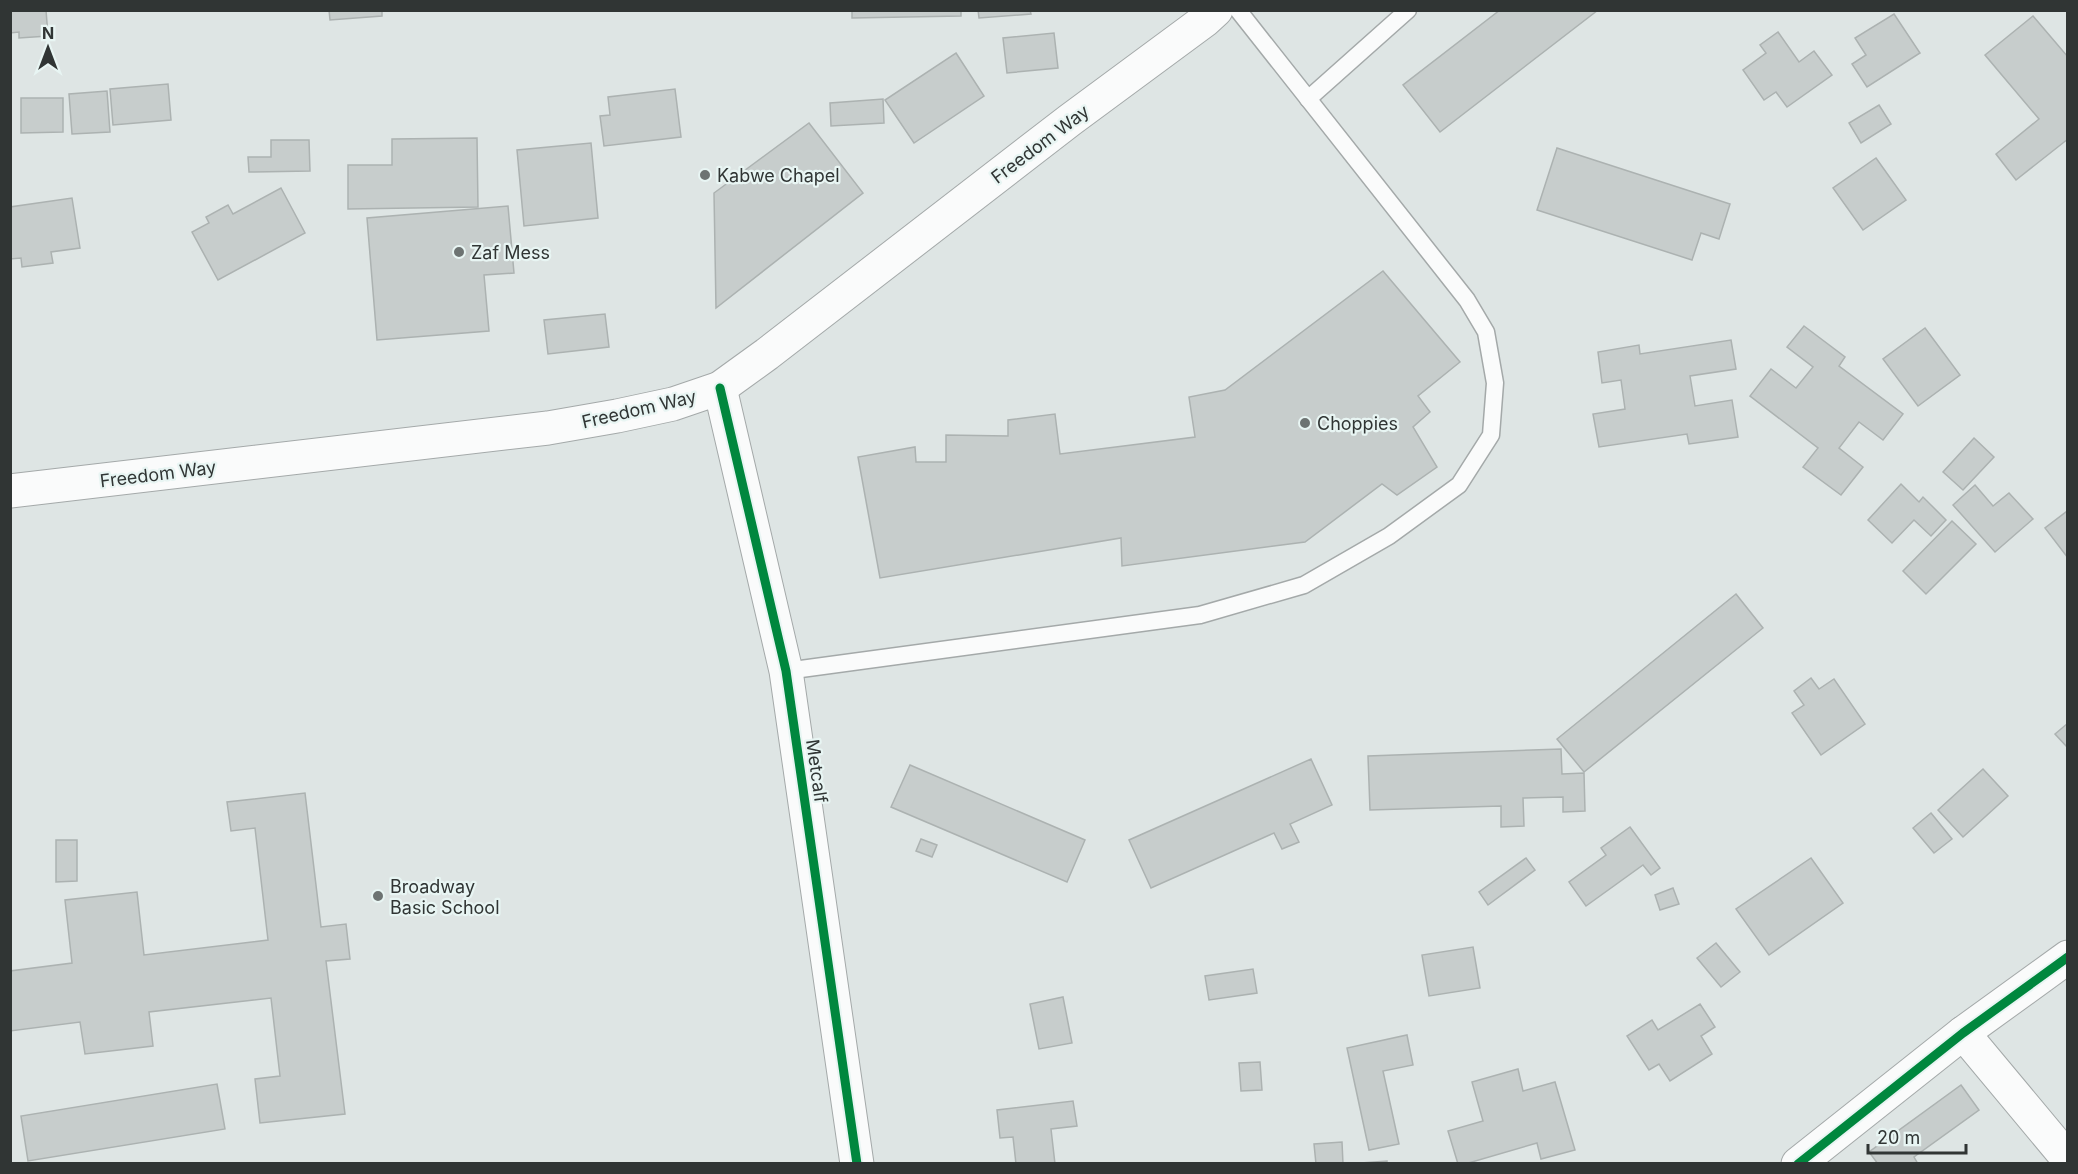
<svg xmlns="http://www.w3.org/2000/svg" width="2078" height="1174" font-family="Inter,sans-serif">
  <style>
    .building { fill: #c7cdcc; stroke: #acb2b1; stroke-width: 1.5 }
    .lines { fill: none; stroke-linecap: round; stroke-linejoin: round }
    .lane-casing { stroke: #a4a9a9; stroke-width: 19 }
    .street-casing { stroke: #a4a9a9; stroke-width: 35 }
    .secondary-casing { stroke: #a4a9a9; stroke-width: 35 }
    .lane { stroke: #fafbfb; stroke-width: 16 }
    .street { stroke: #fafbfb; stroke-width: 33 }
    .secondary { stroke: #fafbfb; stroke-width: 33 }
    .cycleway-casing { stroke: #e8f5f3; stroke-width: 13 }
    .cycleway { stroke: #00873e; stroke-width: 9 }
    .poi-dot { fill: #6d7372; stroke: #e8f5f3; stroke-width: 2 }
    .labels { text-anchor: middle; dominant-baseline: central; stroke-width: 4.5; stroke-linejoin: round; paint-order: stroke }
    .street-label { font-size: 18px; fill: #303534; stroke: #e8f5f3 }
    .poi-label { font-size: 18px; fill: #303534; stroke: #e8f5f3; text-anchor: start }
  </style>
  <rect width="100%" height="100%" fill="#dee5e4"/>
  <g class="building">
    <path d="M10 10H46L48 36 19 38V32L10 33Z"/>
    <path d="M329 10H382V16L330 20Z"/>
    <path d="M852 10H961V16L852 18Z"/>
    <path d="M978 10H1030L1031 14 979 18Z"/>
    <path d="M1500 10H1598L1440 132 1403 85Z"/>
    <path d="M1894 14 1920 53 1867 87 1852 64 1866 55 1855 38Z"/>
    <path d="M2033 16 2068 57V139L2016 180 1996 154 2039 119 1985 55Z"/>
    <path d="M1778 32 1799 62 1814 51 1832 75 1787 107 1776 92 1764 100 1743 70 1766 53 1760 45Z"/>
    <path d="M1054 33 1058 68 1007 73 1003 38Z"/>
    <path d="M956 53 984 96 914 143 885 100Z"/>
    <path d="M168 84 171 120 113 125 110 89Z"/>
    <path d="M675 89 681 137 604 146 600 116 610 115 608 97Z"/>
    <path d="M107 91 110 132 72 134 69 94Z"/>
    <path d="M21 98H63V132L21 133Z"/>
    <path d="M883 99 884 123 831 126 830 103Z"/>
    <path d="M1879 105 1891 124 1861 143 1849 123Z"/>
    <path d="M809 123 863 193 716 308 714 193Z"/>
    <path d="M477 138 478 207 348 209V165H392V139Z"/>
    <path d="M271 140H309L310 171 249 172 248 157H271Z"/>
    <path d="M591 143 598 218 524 226 517 150Z"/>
    <path d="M1557 148 1730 204 1719 239 1701 233 1692 260 1537 210Z"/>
    <path d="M1876 158 1906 200 1863 230 1833 188Z"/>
    <path d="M281 188 305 233 218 280 192 232 209 223 206 217 228 205 233 214Z"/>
    <path d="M72 198 80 248 51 252 53 263 22 267 21 258 10 259V207Z"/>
    <path d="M508 206 514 273 484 275 489 331 377 340 367 218Z"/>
    <path d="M1383 271 1460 362 1418 396 1430 412 1413 427 1437 467 1397 495 1382 484 1305 542 1122 566 1121 538 880 578 858 457 915 447 916 462H946V435L1008 436V420L1055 414 1060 454 1195 437 1189 397 1225 390Z"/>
    <path d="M605 314 609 347 548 354 544 320Z"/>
    <path d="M1804 326 1845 357 1839 366 1903 414 1883 440 1859 422 1839 448 1863 467 1841 495 1803 467 1818 448 1750 396 1771 369 1796 388 1813 367 1787 347Z"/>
    <path d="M1925 328 1960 375 1918 406 1883 359Z"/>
    <path d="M1731 340 1736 369 1690 376 1695 406 1732 400 1738 437 1689 444 1687 434 1599 447 1593 414 1625 409 1621 380 1602 383 1598 352 1639 345 1640 354Z"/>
    <path d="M1974 438 1994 457 1963 490 1943 472Z"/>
    <path d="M1901 484 1919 502 1923 497 1946 520 1931 536 1914 520 1892 543 1868 520Z"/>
    <path d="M1975 485 1993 506 2009 493 2033 519 1995 552 1953 505Z"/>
    <path d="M2066 512 2068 513V558L2045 528Z"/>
    <path d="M1952 521 1976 544 1926 594 1903 571Z"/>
    <path d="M1736 594 1763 628 1584 772 1557 739Z"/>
    <path d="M1811 678 1819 689 1834 679 1865 724 1821 755 1792 713 1804 705 1794 691Z"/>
    <path d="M2068 723V748L2055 734Z"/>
    <path d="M1561 749 1562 774 1584 773 1585 811 1563 812V797L1523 798 1524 826 1501 827V806L1370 810 1368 756Z"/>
    <path d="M1311 759 1332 805 1290 824 1299 842 1282 849 1274 833 1151 888 1129 840Z"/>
    <path d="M910 765 1085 840 1067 882 891 807Z"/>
    <path d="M1983 769 2008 796 1963 837 1938 810Z"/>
    <path d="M305 793 321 927 346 924 350 959 326 961 345 1114 260 1123 255 1079 280 1076 271 998 149 1012 153 1046 85 1054 80 1022 10 1031V971L72 963 65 900 137 892 144 955 268 940 255 828 231 831 227 802Z"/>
    <path d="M1931 813 1952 839 1934 853 1913 828Z"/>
    <path d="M1630 827 1660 868 1651 875 1643 865 1586 906 1569 882 1606 855 1601 848Z"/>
    <path d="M921 839 937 845 932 857 916 851Z"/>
    <path d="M56 840H77V881L56 882Z"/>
    <path d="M1526 858 1535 870 1488 905 1479 892Z"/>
    <path d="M1811 858 1843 903 1769 955 1736 909Z"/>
    <path d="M1673 888 1679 904 1660 910 1655 895Z"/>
    <path d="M1716 943 1740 972 1721 987 1697 958Z"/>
    <path d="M1473 947 1480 988 1429 996 1422 955Z"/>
    <path d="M1253 969 1257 993 1209 1000 1205 976Z"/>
    <path d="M1063 997 1072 1043 1039 1049 1030 1004Z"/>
    <path d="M1700 1004 1715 1027 1701 1036 1712 1054 1670 1081 1659 1064 1649 1070 1627 1036 1652 1020 1658 1030Z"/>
    <path d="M1407 1035 1413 1065 1383 1071 1399 1144 1369 1150 1347 1048Z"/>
    <path d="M1260 1062 1262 1090 1241 1091 1239 1063Z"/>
    <path d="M1518 1069 1523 1091 1555 1082 1575 1150 1541 1159 1537 1143 1465 1164H1458L1448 1131 1483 1121 1472 1082Z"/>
    <path d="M217 1084 225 1129 28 1161 21 1116Z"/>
    <path d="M1961 1085 1979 1110 1914 1157 1918 1164H1878L1869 1152Z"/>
    <path d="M1073 1101 1077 1126 1051 1129 1055 1164H1016L1013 1137 1000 1138 997 1110Z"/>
    <path d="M1342 1142 1343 1164H1316L1314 1144Z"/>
    <path d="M1387 1161V1164H1347Z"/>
  </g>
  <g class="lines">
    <defs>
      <g id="lane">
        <path d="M1308 99 1408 10"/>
        <path d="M786 671 1200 615 1304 585 1389 536 1459 485 1491 435 1495 383 1486 332 1467 300 1238 10"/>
      </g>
      <g id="street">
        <path d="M720 388 786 671 857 1164"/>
        <path d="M1963 1033 2068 1159"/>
        <path d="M1798 1164 1963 1033 2068 957"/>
      </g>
      <path id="secondary" d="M10 491 548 428 617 416 673 404 720 388 767 354 1070 120 1204 21 1216 10"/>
    </defs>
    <use href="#lane" class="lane-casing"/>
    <use href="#street" class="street-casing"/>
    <use href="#secondary" class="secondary-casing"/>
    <use href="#lane" class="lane"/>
    <use href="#street" class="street"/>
    <use href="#secondary" class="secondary"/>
    <defs>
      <g id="cycleway">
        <path d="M720 388 786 671 857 1164"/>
        <path d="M1798 1164 1963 1033 2068 957"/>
      </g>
    </defs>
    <use href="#cycleway" class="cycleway-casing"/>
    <use href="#cycleway" class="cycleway"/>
  </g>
  <g class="poi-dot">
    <circle cx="705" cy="175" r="6"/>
    <circle cx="459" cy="252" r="6"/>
    <circle cx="1305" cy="423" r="6"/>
    <circle cx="378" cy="896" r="6"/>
  </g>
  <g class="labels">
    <g class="street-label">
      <text transform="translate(1040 144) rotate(-37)">Freedom Way</text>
      <text transform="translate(639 409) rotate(-13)">Freedom Way</text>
      <text transform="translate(158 474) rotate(-7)">Freedom Way</text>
      <text transform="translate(817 771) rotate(82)">Metcalf</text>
    </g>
    <g class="poi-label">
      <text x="717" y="175">Kabwe Chapel</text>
      <text x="471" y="252">Zaf Mess</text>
      <text x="1317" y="423">Choppies</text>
      <text x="390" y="886">Broadway<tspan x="390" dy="21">Basic School</tspan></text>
    </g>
  </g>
  <rect width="2078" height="1174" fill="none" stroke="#303534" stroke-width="24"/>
  <g transform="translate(48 48)" stroke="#e8f5f3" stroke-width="4.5" paint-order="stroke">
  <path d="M0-4.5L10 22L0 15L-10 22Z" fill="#303534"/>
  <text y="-9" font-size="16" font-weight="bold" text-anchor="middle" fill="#303534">N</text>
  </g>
  <path d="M1868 1144v9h98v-9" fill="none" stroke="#303534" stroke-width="3"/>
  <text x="1877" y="1144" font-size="18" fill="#303534" stroke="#e8f5f3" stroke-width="4.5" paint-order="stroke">20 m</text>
</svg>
